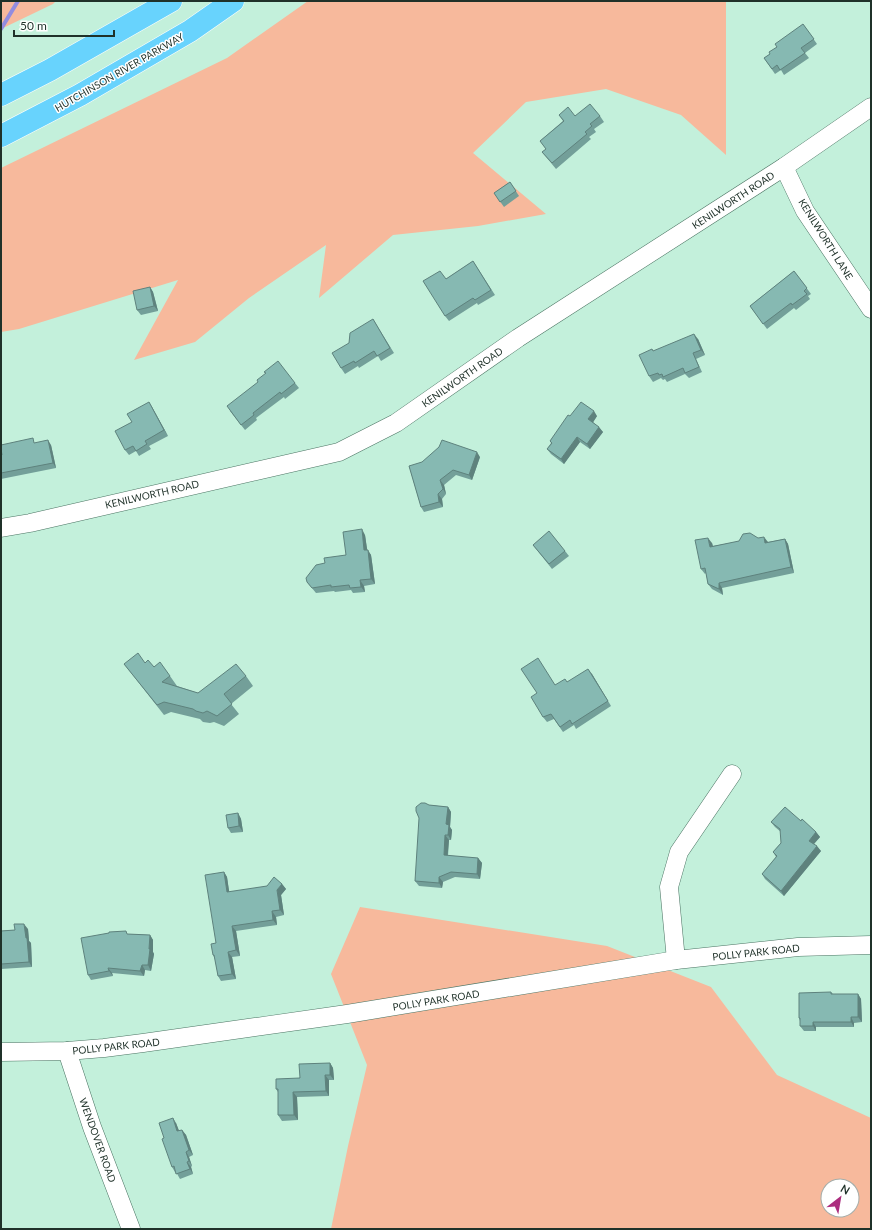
<svg xmlns="http://www.w3.org/2000/svg" width="872" height="1230" font-family="Lato,sans-serif">
  <style>
    .green { fill: #f7b99c; fill-rule: evenodd }
    .lines { fill: none; stroke-linecap: round; stroke-linejoin: round }
    .stream { stroke: #928cdf; stroke-width: 4 }
    .minor-casing { stroke: #4b7463; stroke-width: 19 }
    .highway-casing { stroke: #fff; stroke-width: 23 }
    .minor { stroke: #fff; stroke-width: 18 }
    .highway { stroke: #68d3fd; stroke-width: 22 }
    .wall { fill: #739f99 }
    .shaded-wall { fill: #5e827d }
    .building { fill: #86b9b2; stroke: #5e827d }
    .labels { text-anchor: middle; dominant-baseline: central; stroke-width: 3; stroke-linejoin: round; paint-order: stroke }
    .street-label { font-size: 10px; fill: #1f3129; stroke: #fff }
  </style>
  <rect width="100%" height="100%" fill="#c3f0db"/>
  <g class="green">
    <path d="M1 1H56L53 4 1 29Z"/>
    <path d="M308 1H726V155L681 115 606 89 526 102 473 153 546 214 478 226 393 235 319 298 326 245 249 298 195 342 134 360 178 280 19 329 1 332V168L227 58Z"/>
    <path d="M360 907 607 946 711 987 777 1075 871 1118V1229H331L348 1146 367 1065 331 974ZM828 1186H852V1210H828Z"/>
  </g>
  <g class="lines">
    <path class="stream" d="M1 29 18 1"/>
    <defs>
      <g id="minor">
        <path d="M784 167 805 211 871 309"/>
        <path d="M1 528 30 523 339 452 396 423 518 338 784 167 871 107"/>
        <path d="M676 960 669 887 679 852 732 774"/>
        <path d="M67 1051 92 1127 131 1229"/>
        <path d="M1 1052 67 1051 104 1048 143 1043 347 1014 676 960 798 947 871 945"/>
      </g>
      <g id="highway">
        <path d="M1 95 50 70 171 1"/>
        <path d="M1 136 80 95 190 31 233 1"/>
      </g>
    </defs>
    <use href="#minor" class="minor-casing"/>
    <use href="#highway" class="highway-casing"/>
    <use href="#minor" class="minor"/>
    <use href="#highway" class="highway"/>
  </g>
  <g class="wall">
    <path d="M803 24 817 44 805 53 809 58 784 75 781 70 775 74 764 58 770 54 777 47Z"/>
    <path d="M559 115 600 116 604 122 594 129 596 132 589 137 591 139 556 169 542 152 546 149 540 141 563 121Z"/>
    <path d="M510 182 519 196 504 207 494 193Z"/>
    <path d="M473 261 495 295 478 305 477 303 449 321 445 316 446 279Z"/>
    <path d="M794 271 811 294 808 296 810 299 796 310 794 308 767 329 750 306Z"/>
    <path d="M150 287 153 292 158 311 141 315 137 310Z"/>
    <path d="M373 319 394 353 381 361 378 356 359 368 358 366 345 374 341 368 349 343Z"/>
    <path d="M698 339 705 355 696 359 702 372 689 378 685 374 667 382 665 379 663 380 661 378 653 382 649 376 653 351Z"/>
    <path d="M295 383 299 388 285 399 284 397 256 418 257 420 245 430 230 411Z"/>
    <path d="M149 402 152 407 168 436 149 446 151 449 139 456 136 451 129 455 125 450Z"/>
    <path d="M570 416H597L593 422 603 432 590 449 580 442 564 464 551 454 547 449 551 443 550 441Z"/>
    <path d="M36 443 51 445 56 468 1 479V456Z"/>
    <path d="M480 457 472 480 456 475 444 485 446 494 442 499 443 507 424 512 421 507 409 466Z"/>
    <path d="M365 535 367 550 371 555 375 584 364 586 365 592 353 593 351 590 335 592 334 591 316 593 307 582 325 563 346 555Z"/>
    <path d="M758 538 768 542 785 539 788 544 794 573 722 588 723 595 712 589 708 584 706 573 705 574 701 569 712 543 713 546Z"/>
    <path d="M533 545 565 551 569 556 552 569Z"/>
    <path d="M145 663 170 676 177 686 198 693 246 676 253 686 231 704 239 714 224 726 214 722 210 723 203 722 200 719 171 712 164 715 132 674 124 664Z"/>
    <path d="M592 674 611 706 576 729 574 725 563 732 554 719 547 722 543 717 537 693 556 685 568 682Z"/>
    <path d="M429 805 448 807 451 812 450 827 452 830 451 840H449L448 856 478 858 482 863 480 879 455 877 443 882 442 888 419 886 415 881Z"/>
    <path d="M238 813 241 819 243 832 231 833 228 828Z"/>
    <path d="M801 821 816 832 820 837 814 844 821 851 784 896 765 879 762 874 776 857 773 852 781 843V832L775 827 771 822Z"/>
    <path d="M224 872 227 877 229 892 282 884 286 889 281 895 284 915 276 917 277 925 236 931 240 956 232 957 236 979 221 981 218 976 215 959 213 955 216 943Z"/>
    <path d="M28 929 29 941 31 943 32 967 1 969V931Z"/>
    <path d="M128 934 150 935 153 940V952L154 954 151 971 145 970 144 976 112 973 113 976 91 980 88 975Z"/>
    <path d="M831 992 833 994H858L861 999 862 1022 854 1023V1027H816V1031H804L800 1026V1021L799 1018Z"/>
    <path d="M330 1063 333 1068 334 1080H329V1096L297 1097 298 1120 282 1121 278 1115V1092L276 1089Z"/>
    <path d="M176 1123 179 1131 182 1130 186 1135 193 1155 189 1157 192 1166 191 1167 193 1174 180 1179 176 1172H175L172 1167 164 1138Z"/>
  </g>
  <g class="shaded-wall">
    <path d="M150 287 153 292 158 311 154 306Z"/>
    <path d="M694 334 698 339 705 355 701 350Z"/>
    <path d="M149 402 152 407 168 436 164 430Z"/>
    <path d="M594 411 597 416 592 424 588 419Z"/>
    <path d="M599 427 603 432 590 449 587 444Z"/>
    <path d="M577 437 580 442 564 464 561 459Z"/>
    <path d="M48 440 51 445 56 468 53 463Z"/>
    <path d="M477 452 480 457 472 480 469 475Z"/>
    <path d="M440 480 444 485 446 494 443 489Z"/>
    <path d="M438 494 442 499 443 507 439 502Z"/>
    <path d="M362 529 365 535 368 555 364 550Z"/>
    <path d="M764 537 768 542 765 543Z"/>
    <path d="M708 538 712 543 714 552 710 547Z"/>
    <path d="M785 539 788 544 794 573 791 567Z"/>
    <path d="M368 550 371 555 375 584 371 579Z"/>
    <path d="M360 580 364 586 365 592 361 587Z"/>
    <path d="M719 583 722 588 723 595 719 589Z"/>
    <path d="M588 669 592 674 611 706 608 701Z"/>
    <path d="M448 807 451 812 450 827 452 830 451 840 448 835 446 824Z"/>
    <path d="M238 813 241 819 243 832 239 826Z"/>
    <path d="M816 832 820 837 812 846 809 841Z"/>
    <path d="M445 835 449 840 447 861 444 855Z"/>
    <path d="M817 846 821 851 784 896 781 891Z"/>
    <path d="M478 858 482 863 480 879 477 874Z"/>
    <path d="M224 872 227 877 230 897 227 892Z"/>
    <path d="M439 877 443 882 442 888 439 883Z"/>
    <path d="M282 884 286 889 281 895 284 915 280 910 277 890Z"/>
    <path d="M272 911 276 917 277 925 273 920Z"/>
    <path d="M24 924 28 929 29 941 31 943 32 967 29 962 26 938Z"/>
    <path d="M232 926 236 931 240 956 236 950Z"/>
    <path d="M150 935 153 940V952L154 954 151 971 148 965Z"/>
    <path d="M228 952 232 957 236 979 232 974Z"/>
    <path d="M142 965 145 970 144 976 140 971Z"/>
    <path d="M108 968 112 973 113 976 109 971Z"/>
    <path d="M858 994 861 999 862 1022 858 1017Z"/>
    <path d="M851 1017 854 1023V1027L851 1022Z"/>
    <path d="M813 1022 816 1027V1031L813 1026Z"/>
    <path d="M330 1063 333 1068 334 1080 330 1075Z"/>
    <path d="M325 1075 329 1080V1096L326 1091Z"/>
    <path d="M293 1092 297 1097 298 1120 294 1115Z"/>
    <path d="M173 1118 176 1123 181 1136 177 1131Z"/>
    <path d="M182 1130 186 1135 193 1155 189 1150Z"/>
    <path d="M186 1152 189 1157 192 1166 189 1161Z"/>
    <path d="M187 1162 191 1167 193 1174 190 1169Z"/>
  </g>
  <g class="building">
    <path d="M803 24 814 39 801 48 805 53 780 70 777 65 772 69 764 58 770 54 769 52 777 47 775 44Z"/>
    <path d="M590 104 600 116 590 124 592 126 585 132 587 134 552 163 542 152 546 149 540 141 564 121 559 115 568 107 575 116Z"/>
    <path d="M510 182 516 191 500 202 494 193Z"/>
    <path d="M473 261 491 290 475 300 473 298 445 316 423 281 440 271 446 279Z"/>
    <path d="M794 271 807 288 804 291 807 294 792 305 791 303 763 324 750 306Z"/>
    <path d="M150 287 154 306 137 310 133 291Z"/>
    <path d="M373 319 390 348 377 356 374 351 355 363 354 361 341 368 332 353 349 343 350 333Z"/>
    <path d="M694 334 701 350 693 353 699 367 685 373 683 368 663 377 662 374 659 375 658 373 649 376 639 355 652 349 653 351Z"/>
    <path d="M278 361 295 383 281 394 280 392 253 413 254 415 241 425 227 406 258 382 257 380 266 373 264 372Z"/>
    <path d="M149 402 164 430 145 441 147 444 136 451 133 446 125 450 115 431 132 422 127 414Z"/>
    <path d="M581 402 594 411 588 419 599 427 587 444 577 437 561 459 547 449 552 443 550 441 568 415 570 416Z"/>
    <path d="M33 438 34 443 48 440 53 463 1 473V456L2 455 1 449V445Z"/>
    <path d="M442 440 477 452 469 475 453 470 440 480 443 489 438 494 439 502 421 507 409 466 422 462 439 447Z"/>
    <path d="M362 529 364 550H368L371 579 360 580 361 587 350 588 349 585 331 587V585L312 588 307 582 306 578 316 565 325 563 324 558 346 555 343 532Z"/>
    <path d="M549 531 565 551 549 564 533 545Z"/>
    <path d="M750 533 758 538 764 537 765 543 785 539 791 567 719 583V589L708 584 705 568 701 569 695 540 708 538 710 547 739 541 743 534Z"/>
    <path d="M138 653 145 663 148 660 154 667 160 662 170 676 162 682 198 693 236 664 246 676 224 694 232 704 217 716 207 711 203 713 196 711 193 709 164 702 157 705 124 664Z"/>
    <path d="M538 658 555 685 565 679 567 682 588 669 608 701 572 724 570 720 560 727 551 714 543 717 531 697 537 693 521 669Z"/>
    <path d="M421 803H425L429 805 448 807 446 824 449 825 448 835H445L444 855 478 858 477 874 451 872 439 877V883L415 881 419 818 416 811V807Z"/>
    <path d="M785 807 801 821 802 819 816 832 809 841 817 846 781 891 762 874 777 856 773 852 781 843 780 829 771 822Z"/>
    <path d="M238 813 239 826 228 828 226 815Z"/>
    <path d="M224 872 227 892 267 886 274 877 282 884 277 890 280 910 272 911 273 920 232 926 236 950 228 952 232 974 218 976 214 955H213L211 944 216 943 205 875Z"/>
    <path d="M14 924H24L26 938H27L29 962 1 964V931L15 930Z"/>
    <path d="M126 931 127 934 150 935 149 949H150L148 965H142L140 971 108 968 109 971 88 975 81 938 109 933V932Z"/>
    <path d="M831 992V994H858V1017H851V1022H813V1026H800V1018H799V993Z"/>
    <path d="M330 1063V1075H325L326 1091 293 1092 294 1115H278V1089H276V1079L300 1078 299 1064Z"/>
    <path d="M173 1118 177 1131 182 1130 189 1150 186 1152 189 1161 187 1162 190 1169 176 1174 174 1166 172 1167 162 1139 164 1138 159 1123Z"/>
  </g>
  <g class="labels">
    <g class="street-label">
      <text transform="translate(119 72) rotate(-30)">HUTCHINSON RIVER PARKWAY</text>
      <text transform="translate(733 200) rotate(-33)">KENILWORTH ROAD</text>
      <text transform="translate(826 239) rotate(58)">KENILWORTH LANE</text>
      <text transform="translate(462 377) rotate(-35)">KENILWORTH ROAD</text>
      <text transform="translate(152 494) rotate(-13)">KENILWORTH ROAD</text>
      <text transform="translate(756 952) rotate(-6)">POLLY PARK ROAD</text>
      <text transform="translate(436 1000) rotate(-9)">POLLY PARK ROAD</text>
      <text transform="translate(116 1046) rotate(-6)">POLLY PARK ROAD</text>
      <text transform="translate(98 1140) rotate(70)">WENDOVER ROAD</text>
    </g>
  </g>
  <rect width="872" height="1230" fill="none" stroke="#1f3129" stroke-width="4"/>
  <g transform="translate(840 1198) rotate(31)"><circle r="19" fill="#ffffff" stroke="#a5ada9"/>
  <path d="M0-3L7 15L0 10L-7 15Z" fill="#ac2e7f"/>
  <text y="-6" font-size="11" font-weight="bold" text-anchor="middle" fill="#1f3129">N</text>
  </g>
  <path d="M14 30v6h100v-6" fill="none" stroke="#1f3129" stroke-width="2"/>
  <text x="20" y="30" font-size="12" fill="#1f3129" stroke="#ffffff" stroke-width="3" paint-order="stroke">50 m</text>
</svg>
